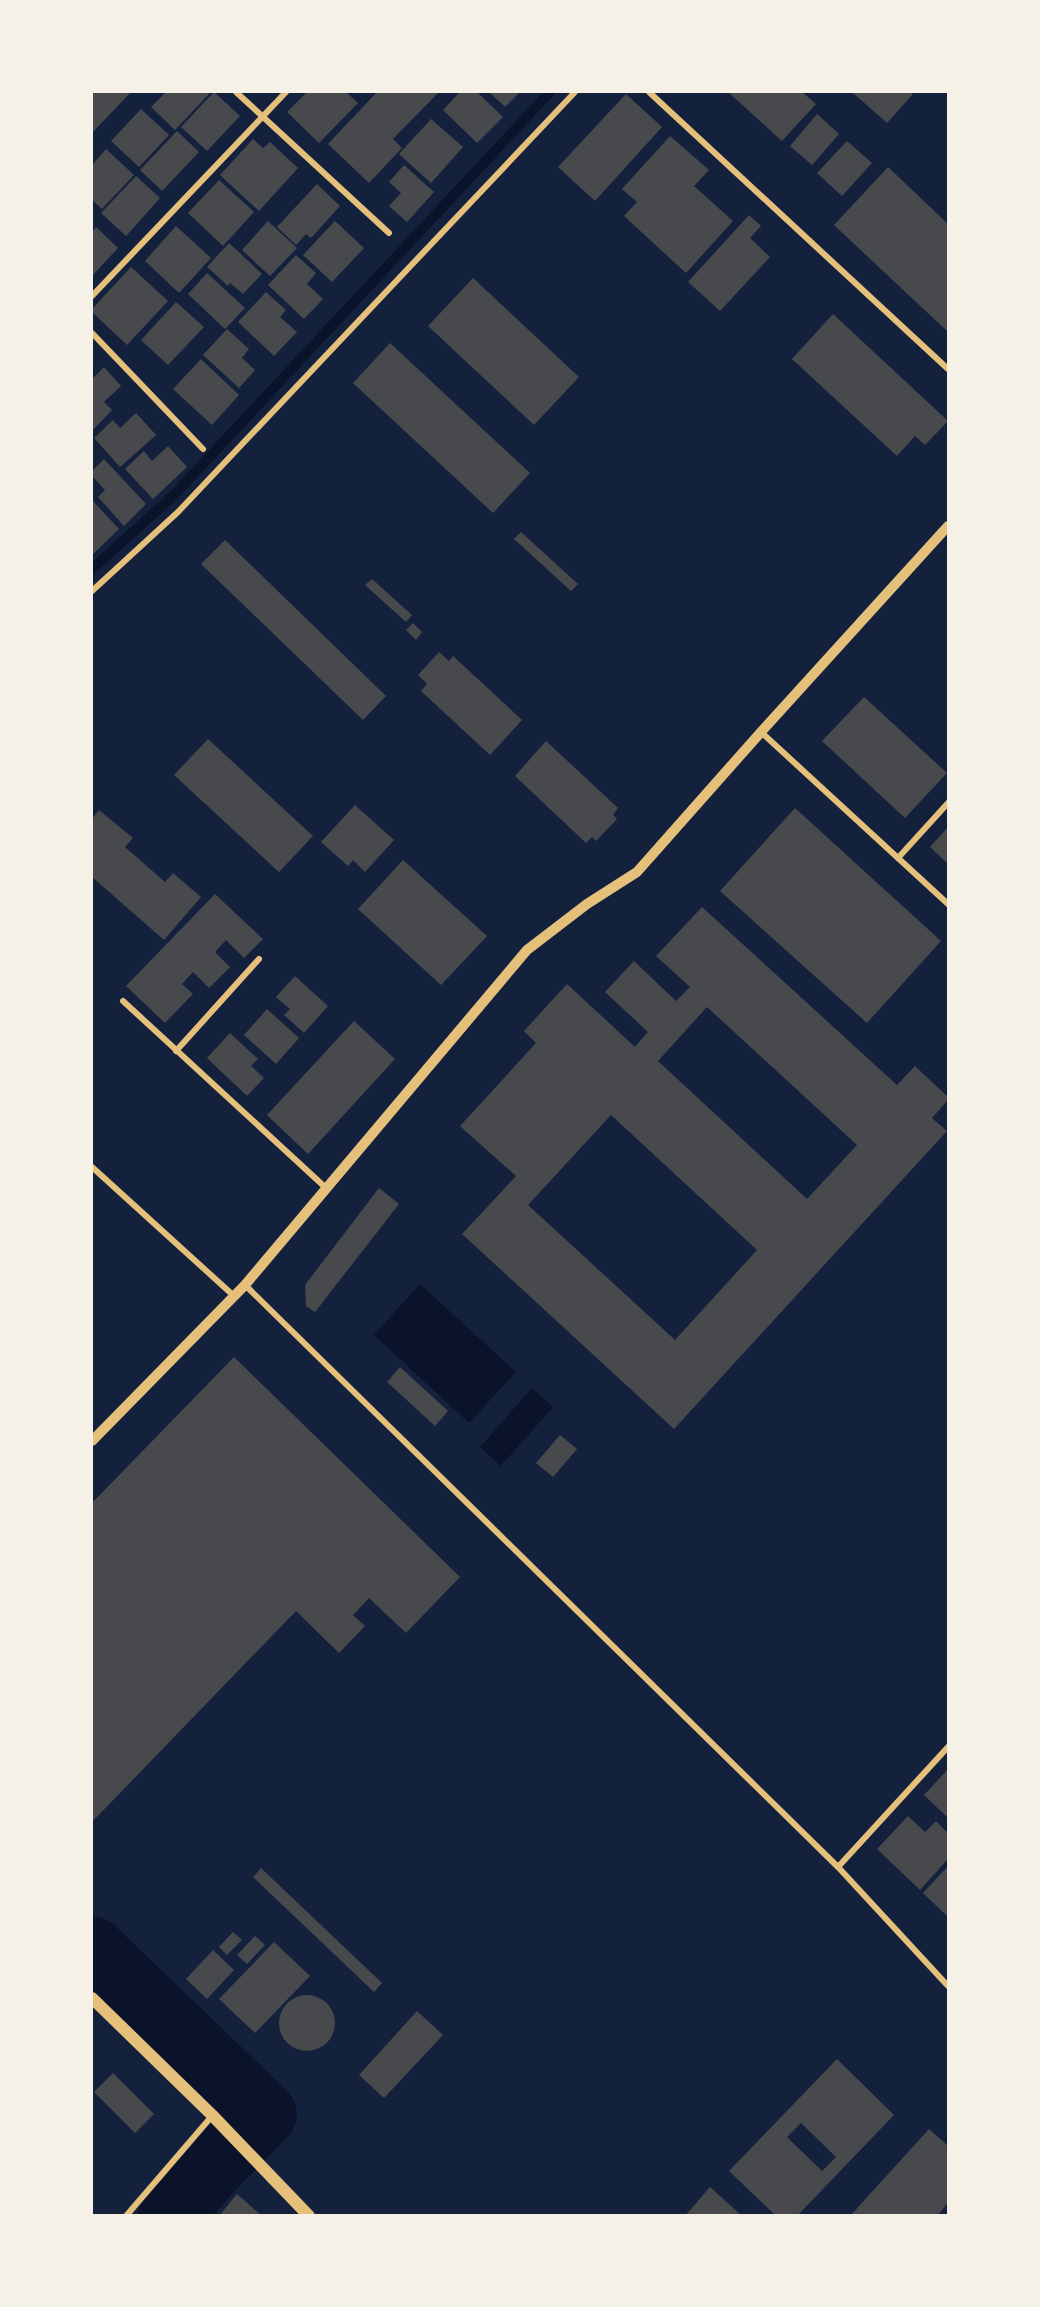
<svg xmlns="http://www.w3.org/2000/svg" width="1040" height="2307" font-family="Arial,sans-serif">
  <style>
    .water { fill: #0b132b }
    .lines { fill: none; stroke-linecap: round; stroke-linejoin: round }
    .stream { stroke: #0b132b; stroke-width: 10 }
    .river { stroke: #0b132b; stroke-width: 64 }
    .building { fill: #48494c; fill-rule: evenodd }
    .minor { stroke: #e5c07b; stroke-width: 6 }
    .tertiary { stroke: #e5c07b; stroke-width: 10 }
    .secondary { stroke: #e5c07b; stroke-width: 12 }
  </style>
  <rect width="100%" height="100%" fill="#14213d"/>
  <g class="water">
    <path d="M420 1284 516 1372 469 1423 374 1335Z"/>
    <path d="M532 1388 553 1407 501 1466 480 1447Z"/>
  </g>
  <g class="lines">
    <path class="stream" d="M92 569 173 496 550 92"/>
    <path class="river" d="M92 1948 265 2114 215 2165 170 2216"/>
  </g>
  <g class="building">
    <path d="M92 92H131L92 133Z"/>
    <path d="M166 92H206L209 94 175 130 151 107Z"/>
    <path d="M214 92 240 116 207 151 181 127Z"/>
    <path d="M307 92H346L358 103 319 143 287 112Z"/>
    <path d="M377 92H439L393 139 402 148 369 183 328 144Z"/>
    <path d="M460 92H477L503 117 477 143 443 110Z"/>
    <path d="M489 92H520L505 107Z"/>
    <path d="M728 92H802L816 104 782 141Z"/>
    <path d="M852 92H910L913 94 887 123Z"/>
    <path d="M626 94 662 127 595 201 558 167Z"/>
    <path d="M141 109 169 135 139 167 111 141Z"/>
    <path d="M817 114 839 134 812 165 790 146Z"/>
    <path d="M431 119 463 147 431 183 399 154Z"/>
    <path d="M177 131 199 152 162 191 140 170Z"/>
    <path d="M670 136 709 170 694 186 733 221 686 273 624 216 637 202 622 189Z"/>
    <path d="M253 139 263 148 270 142 298 168 259 211 220 175Z"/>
    <path d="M847 141 872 163 842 196 817 173Z"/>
    <path d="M106 149 134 175 102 209 92 200V165Z"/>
    <path d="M404 165 434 192 407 222 389 206 401 193 389 182Z"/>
    <path d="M888 167 948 224V332L834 225Z"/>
    <path d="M136 176 160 198 126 236 101 213Z"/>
    <path d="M219 180 254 212 223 246 188 213Z"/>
    <path d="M317 184 340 206 311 238 306 234 296 245 277 227Z"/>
    <path d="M749 215 761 226 750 238 770 257 720 311 688 282Z"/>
    <path d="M268 221 297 248 270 276 242 250Z"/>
    <path d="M335 221 364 248 332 282 303 255Z"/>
    <path d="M176 226 211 258 179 293 145 261Z"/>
    <path d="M96 227 118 248 92 276V232Z"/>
    <path d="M229 243 262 274 243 294 230 283 228 286 207 267Z"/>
    <path d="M296 255 316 273 307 284 323 299 304 319 268 285Z"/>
    <path d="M131 267 168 301 127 345 92 312V309Z"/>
    <path d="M207 273 245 308 225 329 188 294Z"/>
    <path d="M473 278 579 377 534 425 428 326Z"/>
    <path d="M266 292 286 310 280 317 297 332 274 356 238 322Z"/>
    <path d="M176 302 204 327 168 365 141 340Z"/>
    <path d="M833 314 948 421 925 445 915 436 897 456 792 359Z"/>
    <path d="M227 329 249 349 242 358 255 370 239 388 203 355Z"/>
    <path d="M390 343 530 473 493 513 353 383Z"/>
    <path d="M201 359 239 395 212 425 173 389Z"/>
    <path d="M104 367 121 386 104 402 112 410 92 431V379Z"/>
    <path d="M136 413 156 435 120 467 94 438 113 420 120 428Z"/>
    <path d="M168 446 187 467 153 499 125 469 144 451 152 461Z"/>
    <path d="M104 459 146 504 124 526 98 497 105 490 92 476V471Z"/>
    <path d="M92 500 119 529 92 555Z"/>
    <path d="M521 532 578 584 571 591 514 539Z"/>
    <path d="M225 540 386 696 363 720 201 564Z"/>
    <path d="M372 579 412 615 406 622 365 585Z"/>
    <path d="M413 623 422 632 416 640 406 630Z"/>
    <path d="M439 652 449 661 453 656 522 720 490 755 421 691 427 684 418 675Z"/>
    <path d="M864 697 947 773 905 818 822 741Z"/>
    <path d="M208 739 313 836 279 872 174 775Z"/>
    <path d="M546 741 618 808 613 815 617 819 596 841 592 837 586 843 515 776Z"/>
    <path d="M355 805 394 840 365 872 353 860 348 866 321 842Z"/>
    <path d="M795 808 941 941 867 1023 720 891Z"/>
    <path d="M99 810 133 838 125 847 165 882 173 873 201 897 164 940 92 877V819Z"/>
    <path d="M948 827V864L930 847Z"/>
    <path d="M403 860 487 936 441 985 358 909Z"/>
    <path d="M215 894 263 939 244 958 226 940 215 952 230 967 209 988 193 972 182 984 193 994 165 1023 126 986Z"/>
    <path d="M702 907 897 1085 915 1066 948 1097V1100L932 1118 947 1131 674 1429 462 1234 516 1176 460 1126 536 1043 524 1031 567 984 635 1047 648 1032 605 992 634 961 676 1001 690 987 656 956ZM707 1007 857 1145 807 1199 658 1061ZM611 1115 757 1250 675 1340 528 1205Z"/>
    <path d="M295 976 328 1006 304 1033 284 1015 290 1009 276 997Z"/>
    <path d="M267 1009 299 1038 276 1064 244 1035Z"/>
    <path d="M354 1021 395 1059 308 1154 267 1115Z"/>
    <path d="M230 1033 258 1059 251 1066 264 1078 247 1096 207 1058Z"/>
    <path d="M379 1188 399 1204 315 1312 306 1306 305 1285Z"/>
    <path d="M234 1357 460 1577 406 1633 369 1598 353 1615 365 1626 339 1653 296 1611 92 1822V1503Z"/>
    <path d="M400 1367 448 1411 435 1426 387 1382Z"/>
    <path d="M560 1435 577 1449 553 1477 536 1463Z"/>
    <path d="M948 1769V1818L924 1795Z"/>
    <path d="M908 1816 925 1832 936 1821 948 1833V1859L920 1890 877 1849Z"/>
    <path d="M948 1866V1917L923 1893Z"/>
    <path d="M261 1868 382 1983 374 1992 253 1877Z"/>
    <path d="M233 1932 242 1940 227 1955 219 1947Z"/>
    <path d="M255 1936 265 1945 247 1964 237 1955Z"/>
    <path d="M274 1942 310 1976 255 2033 219 1999Z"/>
    <path d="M213 1950 234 1970 207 1999 186 1979Z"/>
    <circle cx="307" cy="2023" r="28"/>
    <path d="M417 2011 443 2035 384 2098 359 2075Z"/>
    <path d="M837 2059 894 2115 797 2216H776L729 2171ZM801 2123 836 2157 822 2171 787 2137Z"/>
    <path d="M113 2073 154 2114 135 2133 94 2092Z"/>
    <path d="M929 2129 948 2146V2203L937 2216H850Z"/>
    <path d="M710 2187 742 2216H685Z"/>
    <path d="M237 2194 262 2216H219Z"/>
  </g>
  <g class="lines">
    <g class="minor">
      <path d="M236 92 389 233"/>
      <path d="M649 92 948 369"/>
      <path d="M92 296 286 92"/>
      <path d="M92 333 203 449"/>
      <path d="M92 591 178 512 575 92"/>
      <path d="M761 732 948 904"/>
      <path d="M898 858 948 803"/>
      <path d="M123 1001 326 1188"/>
      <path d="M176 1051 259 959"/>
      <path d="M92 1167 234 1296"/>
      <path d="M245 1285 838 1867 948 1986"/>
      <path d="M838 1867 948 1747"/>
      <path d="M126 2216 212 2116"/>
    </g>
    <path class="tertiary" d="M92 1441 245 1285 527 950 587 904 637 872 761 732 948 526"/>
    <path class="secondary" d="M92 1998 212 2115 309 2216"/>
  </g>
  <rect width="1040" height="2307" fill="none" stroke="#f6f1e7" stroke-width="186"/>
</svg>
